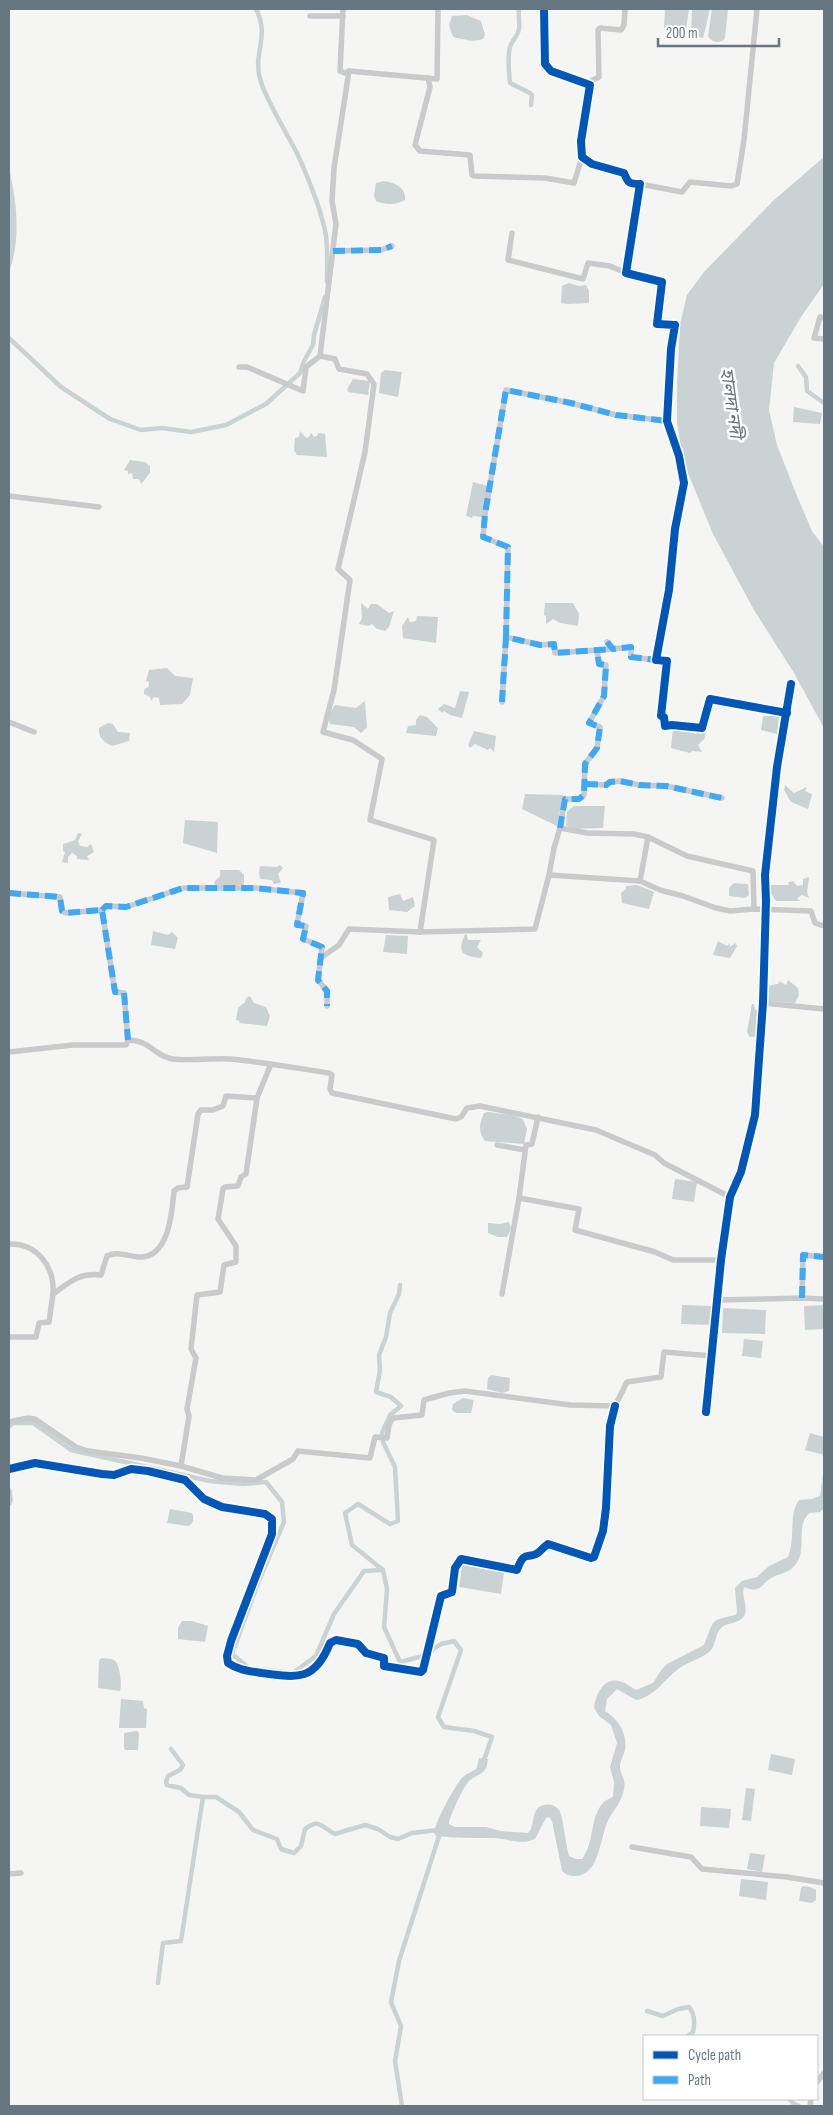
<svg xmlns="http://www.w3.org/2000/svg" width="833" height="2115" font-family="'Sofia Sans Condensed','Noto Sans Bengali',sans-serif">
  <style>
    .water { fill: #cad2d4 }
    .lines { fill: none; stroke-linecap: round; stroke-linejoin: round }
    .canal { stroke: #cad2d4; stroke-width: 4.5 }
    .minor { stroke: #c9cacb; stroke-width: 5.5 }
    .quiet { stroke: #3fa9f5; stroke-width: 6; stroke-dasharray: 12 6; stroke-linecap: butt }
    .cycleway-casing { stroke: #fff; stroke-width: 11 }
    .cycleway { stroke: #0057b8; stroke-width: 8 }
    .labels { text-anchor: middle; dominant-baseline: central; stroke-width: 5; stroke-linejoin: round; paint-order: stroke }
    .water-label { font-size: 18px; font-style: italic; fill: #63777e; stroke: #fff }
  </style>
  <rect width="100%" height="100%" fill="#f5f5f4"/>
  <g class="water">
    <path d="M665 9H689L686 30 664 28Z"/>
    <path d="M692 9H710L703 38 691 35Z"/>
    <path d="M712 9H728L725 38C721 45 711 42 708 36Z"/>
    <path d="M467 15 481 21 485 35 483 39C473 43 463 39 453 37L449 25 452 16Z"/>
    <path d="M824 157V284L801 317 774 363 769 410 777 445 797 496 812 531 824 547V728L794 673 754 610 713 534 683 461 677 422V385L680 324 687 295 704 272 774 200Z"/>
    <path d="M9 168C17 204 21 238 9 273Z"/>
    <path d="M384 181C395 183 406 187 405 200 396 205 386 205 376 201L374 196 376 183Z"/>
    <path d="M569 283 579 286 586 285 589 291V303L568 304 561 303 562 286Z"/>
    <path d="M385 370 402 372 398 397 379 393 381 373Z"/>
    <path d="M353 379 370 381 368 395 348 392 347 389Z"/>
    <path d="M794 407 822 413 820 424 793 422Z"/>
    <path d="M300 431 306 438 309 437 311 433 314 437 317 436 318 433 325 434 327 457 297 455 294 450 295 438 299 437Z"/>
    <path d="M130 460 145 462 150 466V473L141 484 139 479H133L132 473 128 474V471L124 470Z"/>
    <path d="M473 482 488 486 482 517 473 516 472 518 466 516Z"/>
    <path d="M361 603 368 609 371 604H377L389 613 394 611 389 627 385 631 377 629 372 624 368 626 359 624 362 618Z"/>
    <path d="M545 603H573L579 614 578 626 560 623 553 619 546 624V616L544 615Z"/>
    <path d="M417 616 438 617 436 643 403 638 402 626 408 617 410 622 416 621Z"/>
    <path d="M167 668 175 676 193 678 190 695 182 704 160 705 159 698 154 697 151 701 150 697 144 694V690L149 686V682L146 681 149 670Z"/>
    <path d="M460 691 469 692 462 718 450 715 444 711 442 713 438 709 444 704 455 708Z"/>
    <path d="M365 701 367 727 361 733 354 727 330 724 328 717 335 705 356 708Z"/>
    <path d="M772 713 779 717 777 734 761 730 763 716H771Z"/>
    <path d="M420 715 427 717 438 728 436 736 406 733 408 726 416 725V720Z"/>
    <path d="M108 723 113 724 118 732 130 733 129 741 112 746C104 742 98 738 99 728Z"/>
    <path d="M673 727 696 734 701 729 706 732 704 739 698 745 702 752 692 751 690 753 671 748Z"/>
    <path d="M474 731 496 736 494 752 490 748 488 750 475 744 470 748 468 745Z"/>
    <path d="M785 785 794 793 807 787 805 791 812 794 808 809 791 802 784 790Z"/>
    <path d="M525 794 563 795 557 826 522 809Z"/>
    <path d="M574 806H605L603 828 571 829 566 825 567 812Z"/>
    <path d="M185 820 218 822 217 853 183 843Z"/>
    <path d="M78 833 82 834 78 841 80 846 87 847 91 844 94 852 87 856 89 860 77 859V856L72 853 68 857V863L62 862 65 852 63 851V844L75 840Z"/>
    <path d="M280 865 283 868 278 874 281 883 274 884 272 880 260 879 259 872 260 866 277 867Z"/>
    <path d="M220 870H239L244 875V885L216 886 214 882 220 876Z"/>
    <path d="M809 877 807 892 809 898 802 895 797 898 800 901H776L770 892 771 885H789L788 882 793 881 797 886 803 885V879Z"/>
    <path d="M734 883 748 884 749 895 745 898 729 896V888Z"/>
    <path d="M637 885 654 892 649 909 622 903 621 893 626 889V886Z"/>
    <path d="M400 894 403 901 413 897 415 906 407 912 389 910 388 897Z"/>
    <path d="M153 931 168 935 172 932 178 938 175 949 151 945Z"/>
    <path d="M465 934 467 935 468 940H481L477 947 483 953 481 958C462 956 457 953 465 934Z"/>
    <path d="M386 935 408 936 407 954 383 952Z"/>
    <path d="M718 941 727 946 730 943V947L735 943 737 946 730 958 713 955Z"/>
    <path d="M788 980 798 988 799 995 795 1003 768 1001 767 986 778 984 779 981 786 985Z"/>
    <path d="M250 996 254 1003 266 1007 270 1016 267 1026 239 1023 240 1021 236 1020 238 1008 245 1002 246 998Z"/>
    <path d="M752 1004H754L755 1010 759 1011 756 1037H750L747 1032Z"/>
    <path d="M487 1112 512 1115 523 1119 527 1129 524 1144 485 1141C478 1132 479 1124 484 1113Z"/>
    <path d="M675 1179 697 1182 694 1202 672 1199Z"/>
    <path d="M509 1222 511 1228 507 1237H498L488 1233V1223L500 1224Z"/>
    <path d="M682 1305 712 1306V1325L681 1324Z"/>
    <path d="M824 1305V1329L805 1330 804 1306Z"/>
    <path d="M723 1308 766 1310 765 1334 722 1333Z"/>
    <path d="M744 1339 763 1341 761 1358 742 1356Z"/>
    <path d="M491 1375 510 1378 509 1391 502 1393 487 1389 488 1378Z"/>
    <path d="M463 1398 474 1400 471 1413H456L452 1410 453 1404Z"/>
    <path d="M810 1433 824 1437V1455L805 1450Z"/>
    <path d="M824 1467V1508L820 1512 810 1513C793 1525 811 1554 791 1569 786 1573 779 1574 773 1577 760 1584 762 1594 744 1587 741 1596 748 1605 745 1614 741 1625 727 1621 720 1629 715 1635 716 1644 711 1650 704 1658 690 1661 681 1667 666 1677 655 1697 636 1700L617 1689 607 1699 605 1711C618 1718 628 1735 625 1750 624 1755 621 1759 620 1764 619 1775 628 1779 623 1793 620 1805 611 1813 607 1823 600 1839 599 1875 576 1876 570 1876 566 1875 562 1871L552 1821 549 1817 546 1818 535 1839C520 1846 508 1838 492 1838 474 1838 455 1838 436 1836L434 1833C435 1822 455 1785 463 1777 467 1773 473 1772 477 1768L479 1758 488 1759C486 1776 480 1772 469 1781 464 1786 449 1817 449 1824L455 1827H486L501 1831 528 1833C535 1826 531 1815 538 1808 543 1803 554 1803 559 1810 563 1816 566 1846 569 1856L576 1859H582C595 1842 589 1819 603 1803 605 1800 609 1799 613 1797L614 1782 610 1767 617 1743 611 1725 599 1716 594 1708C596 1693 605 1675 622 1682 627 1683 631 1688 636 1690L653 1683 662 1669 667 1664 704 1645C715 1621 707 1621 735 1615L737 1613 735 1588 742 1581 757 1577 769 1566 788 1557C796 1537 788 1515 799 1500L812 1499 820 1496Z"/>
    <path d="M170 1509 192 1513C194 1518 194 1524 188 1526L167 1523Z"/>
    <path d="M462 1565 504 1572 501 1594 459 1587Z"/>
    <path d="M182 1621H192L208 1626 205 1642 178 1639V1628Z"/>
    <path d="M101 1658C105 1659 111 1658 114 1660 120 1663 122 1685 120 1691L98 1688 99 1661Z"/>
    <path d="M121 1699 143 1701 144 1708 147 1709 146 1728H119Z"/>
    <path d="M137 1731 139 1733 138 1750H125L124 1748V1733Z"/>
    <path d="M771 1754 795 1759 792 1775 768 1770Z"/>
    <path d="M746 1788 755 1789 751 1821 742 1820Z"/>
    <path d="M701 1807 731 1809 729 1828 700 1826Z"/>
    <path d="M750 1853 765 1855 762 1872 747 1869Z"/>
    <path d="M741 1879 768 1882 766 1900 739 1896Z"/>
    <path d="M803 1886 810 1887 816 1890V1900L812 1903 799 1901 801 1888Z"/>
  </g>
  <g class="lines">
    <g class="canal">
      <path d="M256 9C271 39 251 53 261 82 271 111 290 136 302 164 311 186 322 212 326 236 328 251 327 266 327 282"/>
      <path d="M519 9C518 16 520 22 519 29 518 36 512 40 510 47 507 59 509 71 510 83L530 93 532 95 531 105"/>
      <path d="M9 338 61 387 110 419 141 430 162 428 191 432 226 425 266 404 300 373 304 361 313 345 314 335 325 297"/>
      <path d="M798 366 806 377 807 391 824 403"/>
      <path d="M400 1285 399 1294 390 1313 386 1337 379 1355 380 1370 376 1392 391 1397 401 1406 390 1415 382 1433 383 1442 395 1467 398 1521 390 1524 358 1504 345 1513 352 1545 383 1570 387 1589 384 1627 400 1662 423 1656 441 1644 454 1641 461 1650 438 1717 444 1727 474 1731 492 1737 483 1763"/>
      <path d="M9 1427 13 1423H33L71 1450 210 1481 243 1484 266 1482 282 1502 284 1522 258 1583 232 1654 249 1668 293 1673 316 1656 334 1614 364 1571 383 1570"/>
      <path d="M171 1749 183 1765 180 1770 168 1776 166 1782 167 1785 181 1788 189 1795 203 1797"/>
      <path d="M158 1983 163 1943 181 1941 203 1797H216L239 1812 253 1830 277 1839 281 1849 294 1853 301 1846 305 1829C320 1817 322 1828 335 1834L365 1825 378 1829 390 1837 398 1839 412 1833 438 1830"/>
      <path d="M647 2011 663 2016 678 2009 689 2007C695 2014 695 2023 693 2032L688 2036"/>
      <path d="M790 2099 794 2104 799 2106"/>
      <path d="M402 2106 395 2061 401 2026 391 2002 399 1961 440 1833"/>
    </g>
    <g class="minor">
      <path d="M544 9 545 64 551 71 590 85 581 141 582 157 592 164 624 173C628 183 629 184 640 184L626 273 662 282 657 324 675 325 671 349 667 421 679 456 684 483 675 529 669 590 656 660 667 661 661 716 664 717 665 726 672 725 702 728 710 699 787 713"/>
      <path d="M310 16H343"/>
      <path d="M349 71 437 79 438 9"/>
      <path d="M428 78 430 87 415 145 420 151 470 155 472 175 474 176 545 178 574 183 582 157"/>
      <path d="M590 85 591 81 599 77 598 30 600 28 621 30 624 25 625 9"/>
      <path d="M640 184 682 192 690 182 731 186 737 184 744 140 757 9"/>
      <path d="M512 233 508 260 583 279 588 263 610 266 626 273"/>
      <path d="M333 251 381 250 392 246"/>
      <path d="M824 318 820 317 814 338 824 339"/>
      <path d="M320 356 335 359 339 369 367 374 374 384 365 452 338 569 350 580 334 690 323 732 353 740 382 759 370 820 434 840 420 932"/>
      <path d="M239 367H247L303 391 306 367 320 356 336 224 332 201 334 168 349 71 345 73 340 71 343 9"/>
      <path d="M9 496 99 507"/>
      <path d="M506 637 508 547 483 537 485 514 506 390 571 403 616 415 667 421"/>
      <path d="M607 642 613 649 631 647V657L656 660"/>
      <path d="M502 702 506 637 540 645 554 644 555 653 613 649"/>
      <path d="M9 722 34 732"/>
      <path d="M586 784 606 785 610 782 620 781 639 785 666 786 722 798"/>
      <path d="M560 828 565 799H579L584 795 585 764 597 748 600 727 589 723 604 696 606 665 599 664 597 651"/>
      <path d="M648 837 687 856 753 871 754 909"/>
      <path d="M549 875 554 848 560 828 587 833 634 834 648 837 640 881"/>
      <path d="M9 893 60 897 62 911 66 913 102 910 115 992 124 993 128 1040 126 1045H73L9 1052"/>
      <path d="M102 910 106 906 126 907 183 888H255L303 893 297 925 306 926 303 939 322 947 318 980 327 991V1006"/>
      <path d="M322 957 339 945 349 929 420 932 535 929 549 875 640 881 660 890 683 896 716 908 730 911 754 909 811 911 815 923 824 926"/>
      <path d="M763 1003 824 1009"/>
      <path d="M128 1040C150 1040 154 1056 173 1059 190 1061 212 1058 230 1059 263 1062 296 1068 329 1073L332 1075 330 1089 332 1093 456 1119 461 1117 467 1108 480 1106 596 1130 655 1155 664 1163 730 1197"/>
      <path d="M497 1145 525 1150"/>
      <path d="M519 1198 526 1145 532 1144 538 1117"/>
      <path d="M9 1244C38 1243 55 1268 53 1294 70 1282 80 1272 101 1275L107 1256C117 1251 127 1256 138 1257 169 1259 172 1213 174 1191L178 1188 187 1187 198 1114 201 1110H213L223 1106 226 1096 257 1098"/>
      <path d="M502 1294 519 1198 579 1209 575 1230 655 1252 673 1260H721"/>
      <path d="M802 1298 803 1255 824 1257"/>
      <path d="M717 1300 802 1298 824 1299"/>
      <path d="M9 1337H36L39 1323 49 1322 53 1294"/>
      <path d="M706 1412 721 1260 730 1197 741 1172 755 1115 763 1003 766 901 765 875 777 767 791 684"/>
      <path d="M9 1422 28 1418 35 1419 76 1447 88 1451 141 1458 181 1466 222 1478 256 1480 293 1459 298 1451 370 1458 375 1437 387 1438 389 1425 393 1418 422 1415 424 1400 449 1393 465 1391 570 1405 615 1406 627 1382 661 1377 664 1352 712 1356"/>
      <path d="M181 1466 189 1416 187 1409 196 1358 191 1349 197 1295 220 1292 224 1265 236 1262V1246L218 1219 223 1189 225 1187 238 1186 241 1177 246 1174 257 1098 271 1064"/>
      <path d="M9 1469 35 1463 102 1474 114 1475 131 1469 148 1471 185 1480 204 1499 222 1507 265 1514 272 1519V1534L231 1641 227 1656 228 1663C238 1670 250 1671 262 1673 298 1678 315 1681 330 1643L336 1640 358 1644 366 1653 384 1658V1666L421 1672 423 1670 441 1596 452 1592 455 1568 461 1559 517 1570C525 1548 528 1561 539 1552 542 1549 544 1547 548 1544L591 1558 594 1557 603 1531 606 1508 610 1426 615 1406"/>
      <path d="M9 1491 10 1500 9 1503"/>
      <path d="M632 1847 691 1857 702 1869 787 1877 824 1883"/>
      <path d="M9 1874 21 1873"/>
      <path d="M817 2082 824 2073"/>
      <path d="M810 2106 811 2099"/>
    </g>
    <g class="quiet">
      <path d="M333 251 381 250 392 246"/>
      <path d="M506 637 508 547 483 537 485 514 506 390 571 403 616 415 667 421"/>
      <path d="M607 642 613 649 631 647V657L656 660"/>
      <path d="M502 702 506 637 540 645 554 644 555 653 613 649"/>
      <path d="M586 784 606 785 610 782 620 781 639 785 666 786 722 798"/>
      <path d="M560 828 565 799H579L584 795 585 764 597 748 600 727 589 723 604 696 606 665 599 664 597 651"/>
      <path d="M9 893 60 897 62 911 66 913 102 910 115 992 124 993 128 1040"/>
      <path d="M102 910 106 906 126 907 183 888H255L303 893 297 925 306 926 303 939 322 947 318 980 327 991V1006"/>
      <path d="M802 1298 803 1255 824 1257"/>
    </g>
    <defs>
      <g id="cycleway">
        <path d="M544 9 545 64 551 71 590 85 581 141 582 157 592 164 624 173C628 183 629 184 640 184L626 273 662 282 657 324 675 325 671 349 667 421 679 456 684 483 675 529 669 590 656 660 667 661 661 716 664 717 665 726 672 725 702 728 710 699 787 713"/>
        <path d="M706 1412 721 1260 730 1197 741 1172 755 1115 763 1003 766 901 765 875 777 767 791 684"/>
        <path d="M9 1469 35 1463 102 1474 114 1475 131 1469 148 1471 185 1480 204 1499 222 1507 265 1514 272 1519V1534L231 1641 227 1656 228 1663C238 1670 250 1671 262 1673 298 1678 315 1681 330 1643L336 1640 358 1644 366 1653 384 1658V1666L421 1672 423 1670 441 1596 452 1592 455 1568 461 1559 517 1570C525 1548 528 1561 539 1552 542 1549 544 1547 548 1544L591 1558 594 1557 603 1531 606 1508 610 1426 615 1406"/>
      </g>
    </defs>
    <use href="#cycleway" class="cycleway-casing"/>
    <use href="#cycleway" class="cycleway"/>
  </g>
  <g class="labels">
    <g class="water-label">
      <text transform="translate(731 403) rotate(82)">হালদা নদী</text>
    </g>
  </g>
  <rect width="833" height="2115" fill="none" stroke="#677781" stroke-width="20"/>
  <rect x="643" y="2035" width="175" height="65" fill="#ffffff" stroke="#c2c9cd"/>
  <rect x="653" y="2051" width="25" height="8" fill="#0057b8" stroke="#c2c9cd"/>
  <text x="688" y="2060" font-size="15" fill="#677781">Cycle path</text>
  <rect x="653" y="2076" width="25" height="8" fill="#3fa9f5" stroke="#c2c9cd"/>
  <text x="688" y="2085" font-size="15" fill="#677781">Path</text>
  <path d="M658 38v8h121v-8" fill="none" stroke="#677781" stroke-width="2.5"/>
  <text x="666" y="38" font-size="15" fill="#677781" stroke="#ffffff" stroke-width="4" paint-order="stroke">200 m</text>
</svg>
